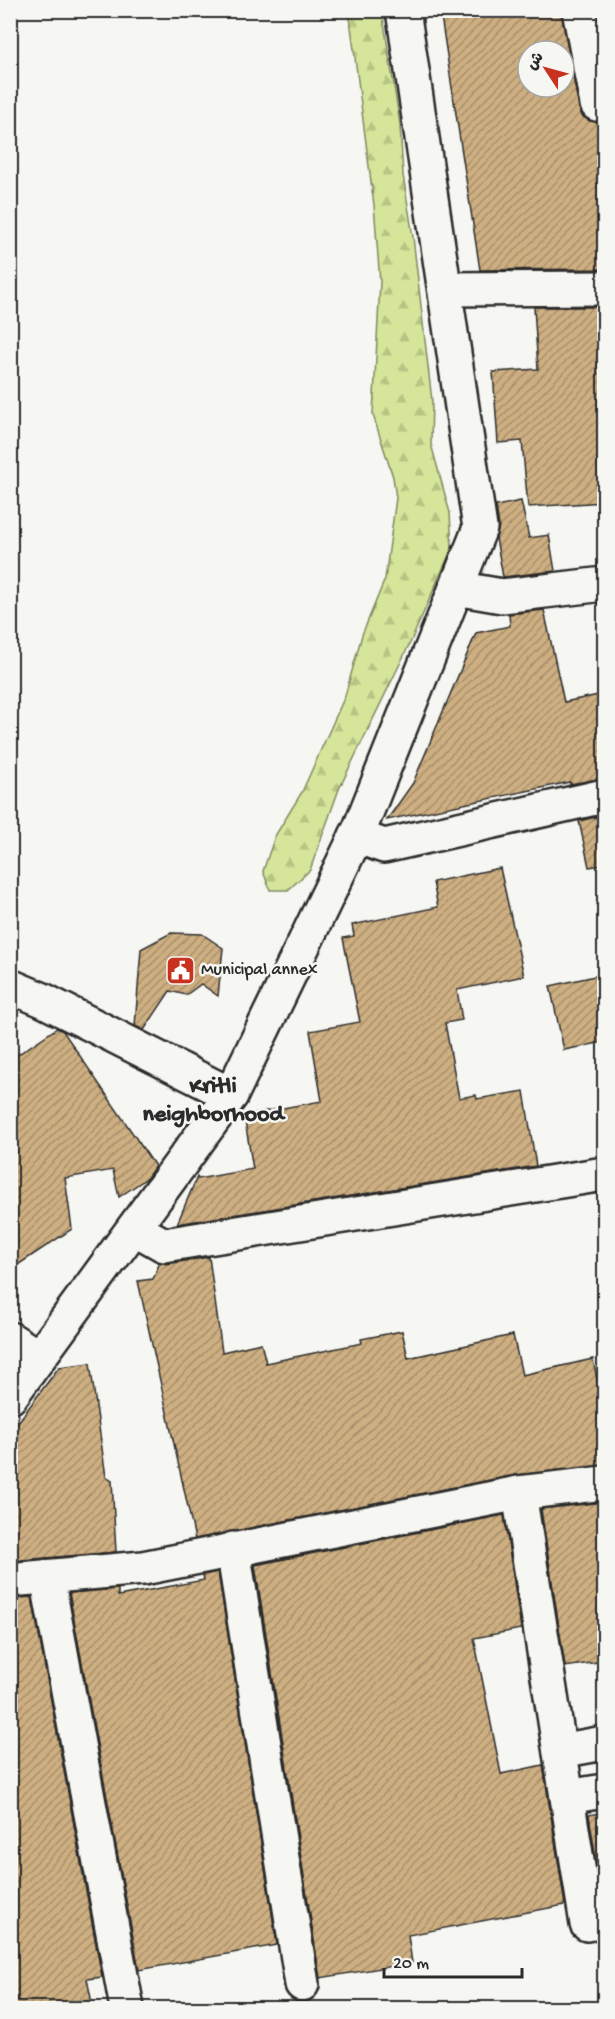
<svg xmlns="http://www.w3.org/2000/svg" width="615" height="2019" font-family="'Gochi Hand','Playpen Sans Arabic',sans-serif">
  <style>
    .forest { fill: url(#forest-firs); stroke: #808862; stroke-width: 1.5 }
    .building { fill: url(#building-hatch); stroke: #2b2b2b; stroke-width: 1.5; fill-rule: evenodd }
    .lines { fill: none; stroke-linecap: round; stroke-linejoin: round }
    .minor-casing { stroke: #2b2b2b; stroke-width: 38 }
    .tertiary-casing { stroke: #2b2b2b; stroke-width: 38 }
    .minor { stroke: #f6f6f2; stroke-width: 33 }
    .tertiary { stroke: #f6f6f2; stroke-width: 33 }
    .labels { text-anchor: middle; dominant-baseline: central; stroke-width: 5; stroke-linejoin: round; paint-order: stroke }
    .poi-label { font-size: 18px; fill: #2b2b2b; stroke: #f6f6f2; text-anchor: start }
    .district-label { font-size: 24px; font-weight: bold; fill: #2b2b2b; stroke: #f6f6f2 }
  </style>
  <defs>
    <pattern id="forest-firs" width="22" height="20" patternUnits="userSpaceOnUse" patternTransform="scale(1.5)"><rect width="22" height="20" fill="#d5e599"/><path d="M5 1l3.5 6h-7zM16 11l3.5 6h-7z" fill="#b7c584"/></pattern>
    <pattern id="building-hatch" width="6" height="6" patternUnits="userSpaceOnUse" patternTransform="scale(1.5)"><rect width="6" height="6" fill="#ceaf82"/><path d="M-1 1l2-2M0 6l6-6M5 7l2-2" fill="none" stroke="#a78f6b"/></pattern>
  </defs>
  <rect width="100%" height="100%" fill="#f6f6f2"/>
  <filter id="ink" filterUnits="userSpaceOnUse"><feTurbulence type="fractalNoise" baseFrequency=".0167" numOctaves="2"/><feDisplacementMap in="SourceGraphic" scale="12" xChannelSelector="R" yChannelSelector="G"/><feConvolveMatrix kernelMatrix="1 2 1 2 8 2 1 2 1" color-interpolation-filters="sRGB"/></filter>
  <g filter="url(#ink)">
    <path class="forest" d="M349 11H382L400 124 403 175 413 237 432 401 431 444 450 513 452 548 411 641 339 789 310 870 288 890H270L263 871 275 836 302 792 345 696 362 635 385 579 396 498 393 477 373 415 380 282 374 205Z"/>
    <g class="building">
      <path d="M440 10H561L579 108 582 116 590 121 600 122 604 121V269L480 270ZM528 51H564V87H528Z"/>
      <path d="M534 307H604V502L528 507 522 441 498 443 493 372 538 369Z"/>
      <path d="M521 501 529 538 549 535 555 571 503 577 496 538 499 526 496 506Z"/>
      <path d="M544 610 564 702 604 694V778L570 784V782L387 820 413 783 476 633 510 626 509 614Z"/>
      <path d="M604 815V865L589 867 579 821Z"/>
      <path d="M500 868 524 976 457 990 462 1020 445 1023 459 1098 476 1095 477 1099 524 1091 536 1166 177 1224 197 1177 198 1179 253 1169 244 1115 322 1101 310 1031 360 1022 343 938 354 936 352 925 438 907 433 882Z"/>
      <path d="M171 933 202 934 223 948 218 996 201 984 186 995 170 991 144 1030 135 1026 141 949Z"/>
      <path d="M604 974V1042L564 1050 550 986Z"/>
      <path d="M57 1028 63 1031 155 1166 147 1178 119 1197 113 1170 65 1178 72 1229 10 1270V1060Z"/>
      <path d="M209 1257 222 1352 261 1343 266 1363 362 1343 361 1339 402 1331 408 1358 513 1335 522 1375 593 1359 604 1415V1465L515 1475 195 1539 138 1281 153 1279 160 1262 167 1264Z"/>
      <path d="M90 1363 106 1477 112 1481 116 1552 10 1561V1433L59 1367Z"/>
      <path d="M604 1502V1661L565 1667 541 1509Z"/>
      <path d="M504 1515 521 1629 474 1638 501 1774 543 1765 565 1905 408 1935 412 1963 320 1978 255 1565Z"/>
      <path d="M218 1572 277 1945 139 1970 69 1593 118 1589V1596L204 1580 203 1575Z"/>
      <path d="M32 1597 102 1977 87 1979 93 2008H10V1599Z"/>
      <path d="M604 1812V1898H602L589 1815Z"/>
    </g>
    <g class="lines">
      <defs>
        <g id="minor">
          <path d="M579 10 597 104"/>
          <path d="M445 289 604 288"/>
          <path d="M456 588 502 596 604 584"/>
          <path d="M356 836 384 846 604 796"/>
          <path d="M10 986 43 1000 231 1095"/>
          <path d="M134 1228 164 1245 604 1174"/>
          <path d="M10 1339 38 1357"/>
          <path d="M519 1493 587 1924"/>
          <path d="M233 1549 302 1984"/>
          <path d="M47 1577 127 2008"/>
          <path d="M10 1580 143 1568 519 1493 604 1483"/>
          <path d="M560 1751 604 1743"/>
          <path d="M567 1797 604 1791"/>
        </g>
        <path id="tertiary" d="M10 1397 231 1095 360 828 480 528 403 10"/>
      </defs>
      <use href="#minor" class="minor-casing"/>
      <use href="#tertiary" class="tertiary-casing"/>
      <use href="#minor" class="minor"/>
      <use href="#tertiary" class="tertiary"/>
    </g>
  </g>
  <defs>
    <symbol id="civic-square" viewBox="-11 -11 22 22"><rect x="-9" y="-9" width="18" height="18" rx="4" fill="#c8321e" stroke="#f6f6f2"/><path d="M-.6-6.5H3V-4.5H.6V-3L4-1V1h2V6H-6V1h2V-1L-.6-3ZM-1.2 2.5V6h2.4V2.5Z" fill="#fff"/></symbol>
  </defs>
  <g fill-rule="evenodd">
    <use href="#civic-square" x="164" y="954" width="33" height="33"/>
  </g>
  <g class="labels">
    <g class="poi-label">
      <text x="201" y="970">Municipal annex</text>
    </g>
    <g class="district-label">
      <text x="213" y="1087">Kritli<tspan x="213" dy="28">neighborhood</tspan></text>
    </g>
  </g>
  <rect width="615" height="2019" fill="none" stroke="#f6f6f2" stroke-width="36"/>
  <rect x="18" y="18" width="579" height="1983" fill="none" stroke="#2b2b2b" stroke-width="2" filter="url(#ink)"/>
  <g transform="translate(546 69) rotate(306)"><circle r="28" fill="#f6f6f2" stroke="#a5a5a2" stroke-width="1.5"/>
  <path d="M0-4.5L10 22L0 15L-10 22Z" fill="#c8321e"/>
  <text y="-9" font-size="16" font-weight="bold" text-anchor="middle" fill="#2b2b2b">ش</text>
  </g>
  <path d="M384 1968v9h138v-9" fill="none" stroke="#2b2b2b" stroke-width="3"/>
  <text x="393" y="1968" font-size="18" fill="#2b2b2b" stroke="#f6f6f2" stroke-width="4.5" paint-order="stroke">20 m</text>
</svg>
